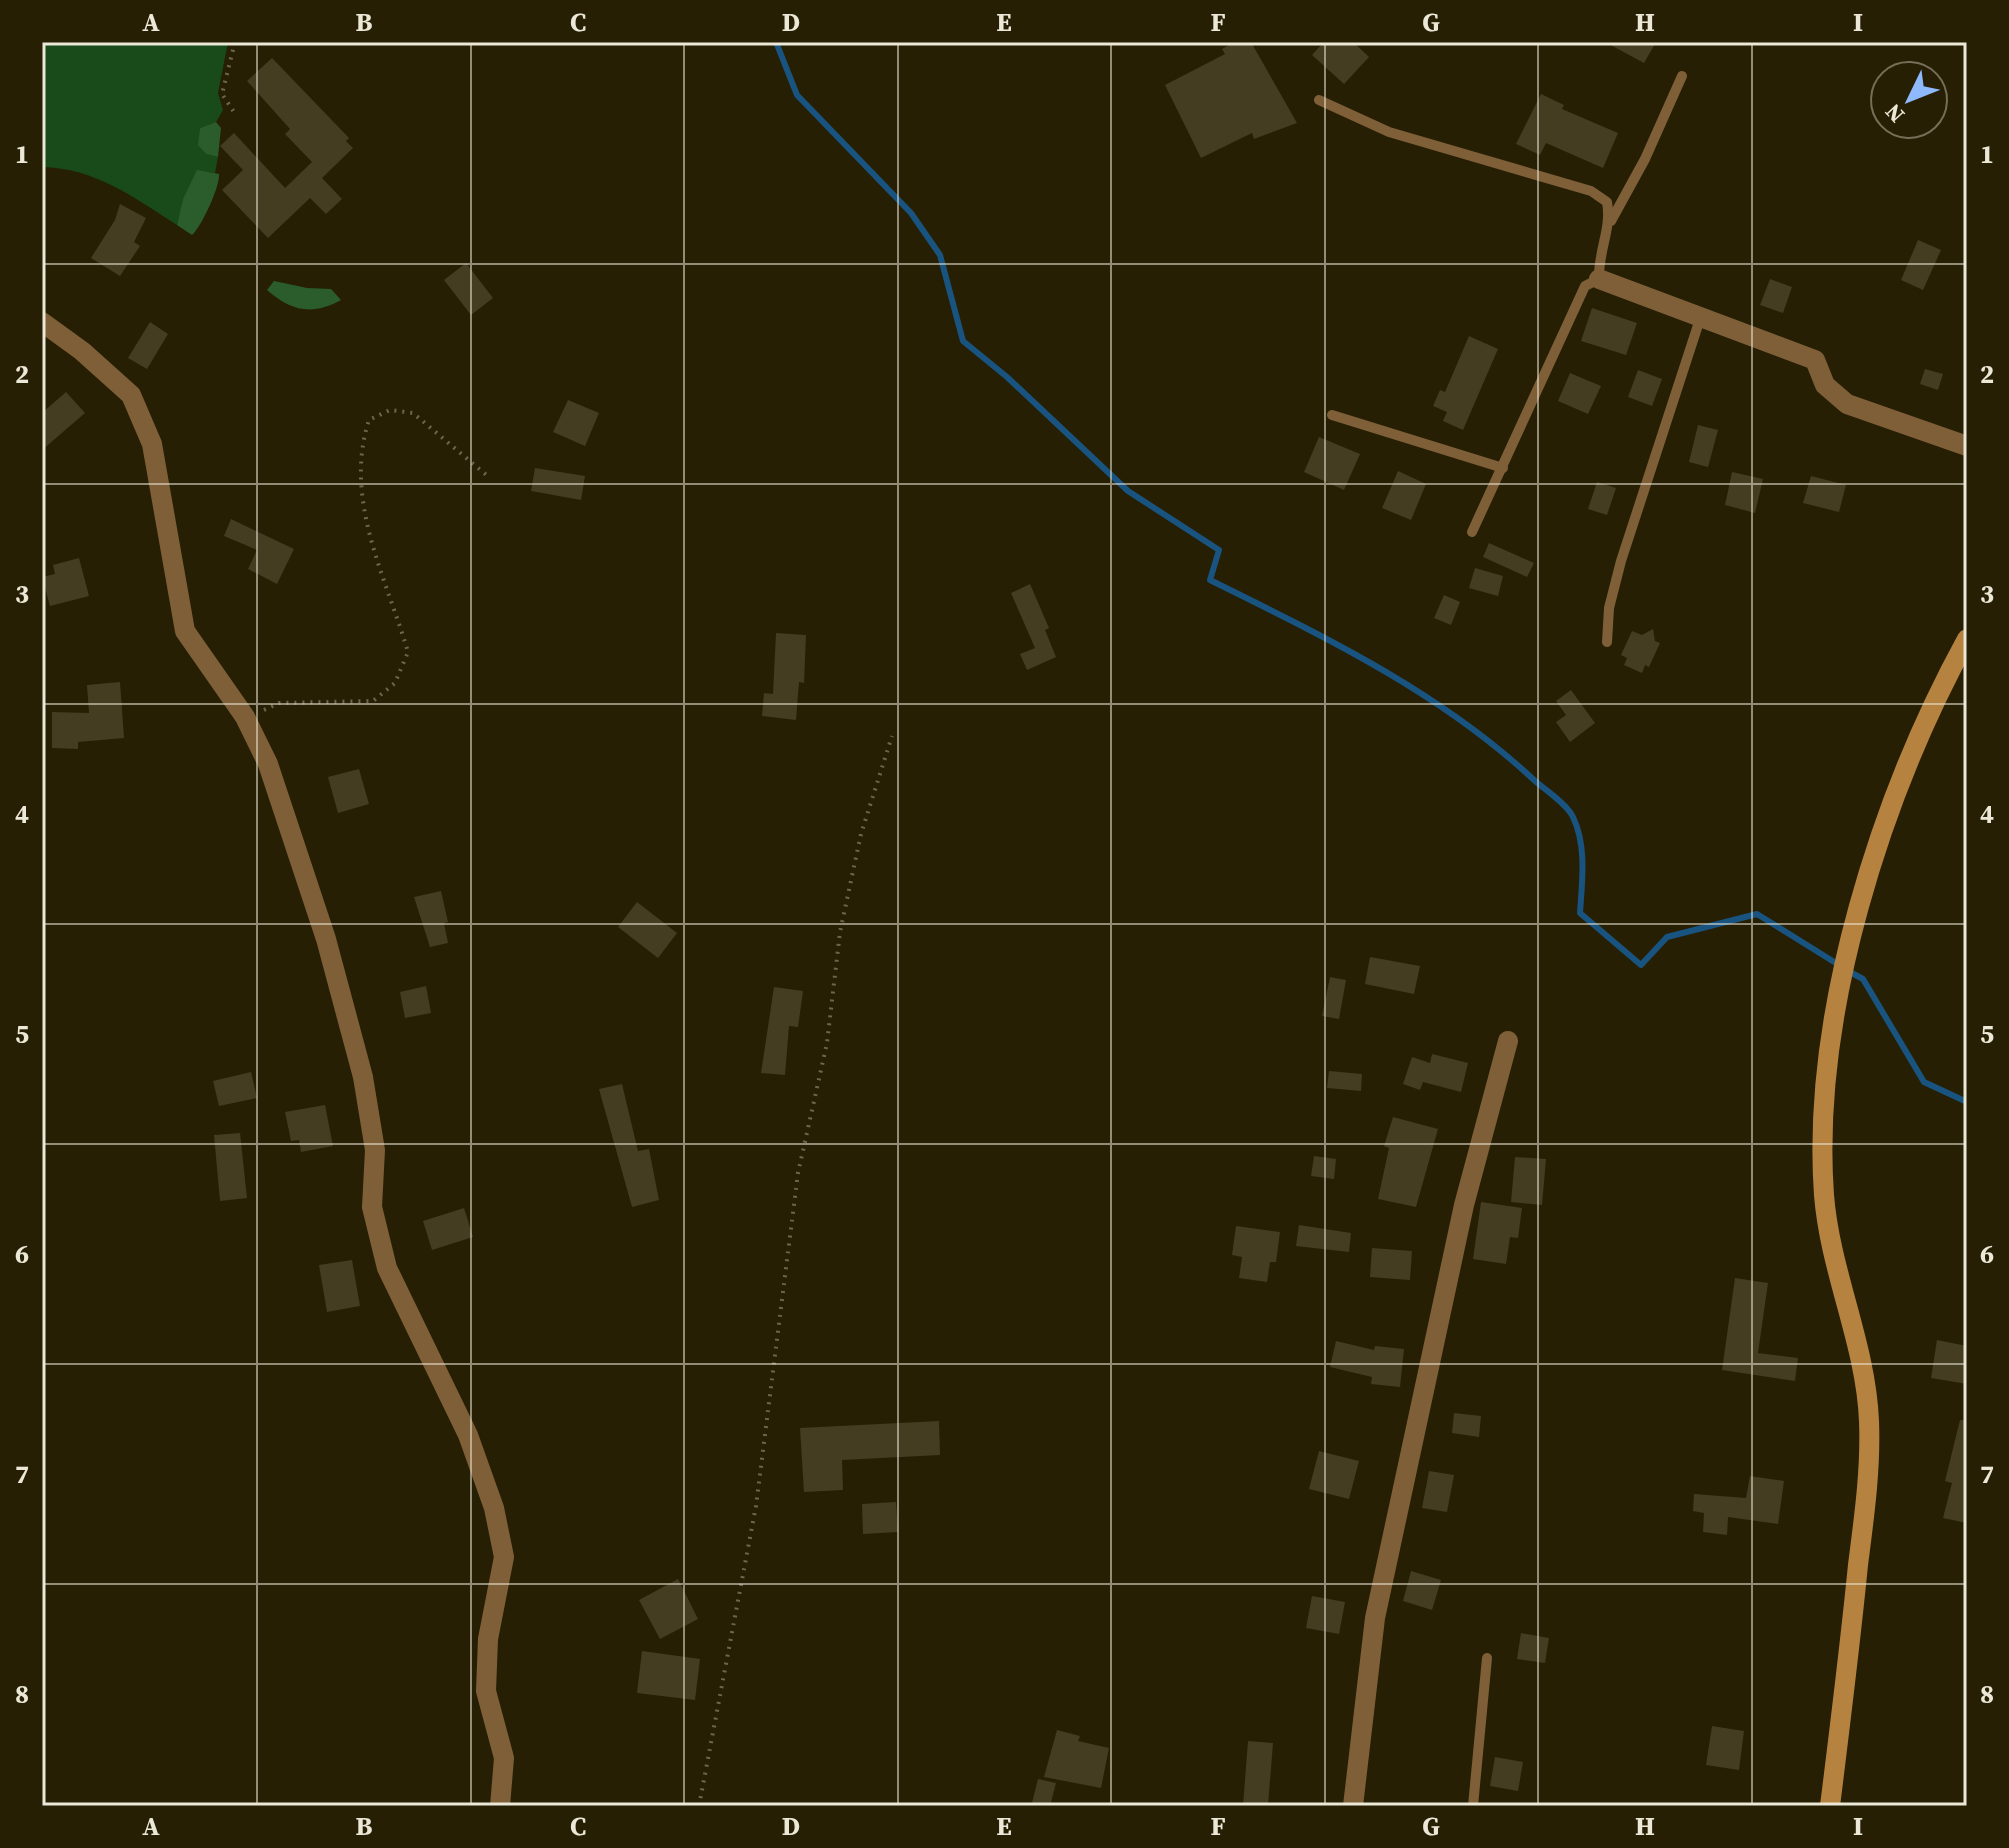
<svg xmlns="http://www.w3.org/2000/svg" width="2009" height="1848" font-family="'Source Serif 4',serif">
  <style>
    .green { fill: #184a1a }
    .forest { fill: #2b5d2c }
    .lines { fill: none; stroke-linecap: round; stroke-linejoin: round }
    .stream { stroke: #195481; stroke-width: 6 }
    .building { fill: #443d21 }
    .path { stroke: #6c664e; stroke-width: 4; stroke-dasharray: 2 6; stroke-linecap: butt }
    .lane { stroke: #7f5f37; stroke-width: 10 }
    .street { stroke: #7f5f37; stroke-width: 20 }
    .secondary { stroke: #b6823f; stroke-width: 20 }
    .grid { fill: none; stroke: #ece8d7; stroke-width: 2; stroke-opacity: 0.55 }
    .neatline { fill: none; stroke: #ece8d7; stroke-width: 3 }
    .grid-label { font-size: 26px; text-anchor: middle; font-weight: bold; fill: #ece8d7 }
  </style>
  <rect width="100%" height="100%" fill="#261f04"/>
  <path class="green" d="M42 42H228L218 93 223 110 216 122 200 128 199 145 206 154 218 157 215 173 197 171 183 200 177 225C133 197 95 168 42 167Z"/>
  <g class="forest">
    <path d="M216 122 221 128 218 157 206 154 198 145 200 128Z"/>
    <path d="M197 170 219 174C220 187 201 227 192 235L177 225 183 199Z"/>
    <path d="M274 281 307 288 331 289 341 300C312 316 291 311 267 290Z"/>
  </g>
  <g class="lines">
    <g class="stream">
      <path d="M776 42 797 95 911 213 940 255 963 341 1007 377 1128 491 1219 550 1210 580C1325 637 1440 692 1534 780 1545 790 1567 804 1573 817 1587 846 1582 882 1580 913L1641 965 1667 937 1757 914 1839 965"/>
      <path d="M1848 971 1863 979 1924 1082 1967 1102"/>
    </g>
  </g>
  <g class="building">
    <path d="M1234 42H1251L1297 123 1254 139 1252 133 1201 158 1165 85 1225 54 1222 49Z"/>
    <path d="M1324 42H1353L1369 57 1344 84 1312 55Z"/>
    <path d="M1605 42H1656L1644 63Z"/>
    <path d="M272 58 349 138 346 141 353 148 322 178 342 199 326 214 310 198 268 238 222 190 243 170 220 146 234 133 285 188 312 162 285 134 290 129 247 81Z"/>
    <path d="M1541 94 1564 105 1562 109 1618 133 1603 168 1546 143 1540 155 1516 144Z"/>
    <path d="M120 204 146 218 134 242 140 246 120 276 91 258 115 220Z"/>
    <path d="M1918 240 1941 250 1923 290 1901 280Z"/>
    <path d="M466 263 493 298 471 315 444 280Z"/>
    <path d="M1770 279 1792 287 1783 313 1760 305Z"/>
    <path d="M1592 308 1637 323 1626 355 1581 341Z"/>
    <path d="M150 322 168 334 147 369 128 358Z"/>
    <path d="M1469 336 1498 349 1463 430 1443 421 1447 412 1433 406 1440 390 1445 392Z"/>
    <path d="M1925 369 1943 374 1938 390 1920 384Z"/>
    <path d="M1638 370 1662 379 1652 406 1628 397Z"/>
    <path d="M1570 373 1601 386 1588 414 1558 401Z"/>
    <path d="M66 392 85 413 42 450V413Z"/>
    <path d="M568 400 599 413 585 446 553 432Z"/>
    <path d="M1698 425 1718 430 1708 467 1689 462Z"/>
    <path d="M1319 437 1360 454 1344 490 1304 472Z"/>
    <path d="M535 468 585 476 581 500 531 491Z"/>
    <path d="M1398 471 1426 484 1411 520 1382 508Z"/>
    <path d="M1732 472 1763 479 1755 513 1725 505Z"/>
    <path d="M1811 476 1846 485 1839 512 1803 503Z"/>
    <path d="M1597 482 1616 488 1607 515 1588 509Z"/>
    <path d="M231 519 294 549 277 584 248 569 257 550 224 536Z"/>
    <path d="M1489 543 1534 563 1527 577 1483 557Z"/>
    <path d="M79 558 89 596 50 606 42 577 55 574 53 565Z"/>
    <path d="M1475 568 1503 576 1498 596 1469 588Z"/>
    <path d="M1030 584 1049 628 1045 630 1056 657 1027 670 1020 654 1035 648 1011 593Z"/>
    <path d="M1444 595 1460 602 1451 625 1434 618Z"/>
    <path d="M1653 629 1655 641 1660 643 1649 667 1645 665 1642 673 1624 665 1627 658 1621 655 1632 631 1642 635Z"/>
    <path d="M776 633 806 635 804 683 799 682 796 720 762 716 764 693 773 694Z"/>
    <path d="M120 682 124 738 78 742V749L52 748V712L89 713 87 685Z"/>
    <path d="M1571 690 1595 723 1570 742 1556 722 1566 715 1556 701Z"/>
    <path d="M359 769 369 804 338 813 328 777Z"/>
    <path d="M441 891 448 922 444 923 448 943 430 947 414 897Z"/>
    <path d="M637 902 677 933 658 958 618 927Z"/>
    <path d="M1370 957 1420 966 1414 994 1365 984Z"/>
    <path d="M1330 977 1346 980 1339 1019 1322 1016Z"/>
    <path d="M426 986 431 1013 405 1018 400 992Z"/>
    <path d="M774 987 803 991 798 1027 789 1026 785 1075 761 1073Z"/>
    <path d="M1432 1054 1468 1063 1461 1092 1423 1082 1420 1090 1403 1084 1412 1057 1430 1063Z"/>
    <path d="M1329 1071 1362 1074 1361 1091 1327 1088Z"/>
    <path d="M251 1072 257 1098 219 1106 213 1081Z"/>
    <path d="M622 1084 638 1151 649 1149 659 1200 632 1207 599 1089Z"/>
    <path d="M325 1105 333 1146 301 1152 299 1140 291 1141 285 1112Z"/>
    <path d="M1393 1117 1438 1129 1416 1207 1378 1199 1389 1148 1384 1146Z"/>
    <path d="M240 1133 247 1198 220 1201 214 1135Z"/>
    <path d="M1314 1156 1336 1159 1334 1179 1311 1176Z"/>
    <path d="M1515 1157 1546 1159 1542 1205 1511 1202Z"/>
    <path d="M1481 1202 1522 1208 1518 1238 1510 1237 1506 1264 1473 1259Z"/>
    <path d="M464 1208 473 1237 432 1250 423 1221Z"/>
    <path d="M1299 1225 1351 1233 1349 1252 1296 1246Z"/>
    <path d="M1236 1226 1280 1232 1276 1262H1270L1267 1282 1239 1278 1242 1257 1232 1255Z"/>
    <path d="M1372 1248 1412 1251 1410 1280 1370 1277Z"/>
    <path d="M352 1260 360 1306 327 1312 319 1265Z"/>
    <path d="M1735 1278 1768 1283 1758 1353 1798 1358 1795 1381 1722 1370Z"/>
    <path d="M1937 1340 1967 1346V1384L1931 1378Z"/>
    <path d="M1336 1341 1374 1350 1375 1346 1404 1349 1400 1387 1371 1384 1372 1377 1330 1367Z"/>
    <path d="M1454 1413 1481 1416 1479 1437 1452 1433Z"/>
    <path d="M1960 1420H1967V1523L1943 1518 1952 1483 1945 1481Z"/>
    <path d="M939 1421 940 1455 842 1460 843 1490 804 1492 800 1428Z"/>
    <path d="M1319 1451 1359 1461 1349 1499 1309 1489Z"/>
    <path d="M1429 1471 1454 1475 1447 1512 1422 1508Z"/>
    <path d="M1750 1476 1784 1481 1778 1524 1728 1517 1727 1535 1703 1532 1704 1513 1693 1511 1694 1494 1746 1498Z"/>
    <path d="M896 1502 898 1532 863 1534 862 1504Z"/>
    <path d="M1411 1571 1441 1580 1432 1610 1403 1601Z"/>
    <path d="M678 1579 698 1619 660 1639 639 1600Z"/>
    <path d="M1312 1596 1345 1602 1339 1634 1306 1628Z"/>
    <path d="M1521 1633 1549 1638 1545 1663 1517 1659Z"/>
    <path d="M642 1651 700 1659 695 1700 637 1693Z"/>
    <path d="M1712 1726 1744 1731 1739 1770 1706 1765Z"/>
    <path d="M1057 1730 1080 1736 1078 1741 1109 1748 1101 1788 1044 1777Z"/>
    <path d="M1248 1741 1273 1743 1268 1806H1243Z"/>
    <path d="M1495 1757 1523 1762 1518 1791 1490 1786Z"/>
    <path d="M1038 1779 1056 1783 1050 1806 1032 1803Z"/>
  </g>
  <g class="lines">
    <g class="path">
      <path d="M235 42 222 94 236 115"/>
      <path d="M264 710 279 703 373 701 395 683 408 652C386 577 343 499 369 420L390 410 413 413 490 478"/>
      <path d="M699 1806 756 1506 798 1173 827 1043 840 932 861 834 892 736"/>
    </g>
    <g class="lane">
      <path d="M1319 100 1389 132 1591 191 1607 202C1612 229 1598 251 1599 279L1585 286 1472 532"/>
      <path d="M1611 221 1645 159 1682 76"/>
      <path d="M1332 415 1503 468"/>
      <path d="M1607 642 1609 608 1621 561 1700 319"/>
      <path d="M1473 1806 1487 1658"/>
    </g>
    <g class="street">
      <path d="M1599 279 1815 360 1825 385 1847 404 1967 446"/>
      <path d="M42 322 82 351 131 395 152 444 185 631 245 717 268 764 326 939 363 1077 375 1150 372 1207 387 1268 468 1435 494 1508 504 1557 488 1639 486 1691 504 1758 500 1806"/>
      <path d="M1353 1806 1375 1618 1464 1205 1508 1041"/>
    </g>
    <path class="secondary" d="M1830 1806C1840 1726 1850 1646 1858 1565 1864 1518 1871 1469 1869 1421 1866 1344 1830 1272 1824 1195 1811 1015 1881 796 1967 639"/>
  </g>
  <path class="grid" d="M257 42V1806M471 42V1806M684 42V1806M898 42V1806M1111 42V1806M1325 42V1806M1538 42V1806M1752 42V1806M42 264H1967M42 484H1967M42 704H1967M42 924H1967M42 1144H1967M42 1364H1967M42 1584H1967"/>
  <rect width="2009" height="1848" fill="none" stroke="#261f04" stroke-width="88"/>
  <g transform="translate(1909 100) rotate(227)"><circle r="38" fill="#261f04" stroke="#756f58" stroke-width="2"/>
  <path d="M0-6L14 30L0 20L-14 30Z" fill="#8eb9fd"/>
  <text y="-12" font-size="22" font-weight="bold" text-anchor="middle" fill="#ece8d7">N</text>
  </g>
  <rect x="44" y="44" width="1921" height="1760" class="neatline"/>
  <g class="grid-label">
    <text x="151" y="31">A</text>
    <text x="364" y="31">B</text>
    <text x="578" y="31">C</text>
    <text x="791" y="31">D</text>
    <text x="1004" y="31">E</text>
    <text x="1218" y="31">F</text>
    <text x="1431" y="31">G</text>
    <text x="1645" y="31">H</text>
    <text x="1858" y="31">I</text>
    <text x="22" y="163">1</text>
    <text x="1987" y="163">1</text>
    <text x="22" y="383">2</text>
    <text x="1987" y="383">2</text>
    <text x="22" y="603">3</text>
    <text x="1987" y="603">3</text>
    <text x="22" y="823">4</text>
    <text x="1987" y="823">4</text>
    <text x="22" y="1043">5</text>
    <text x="1987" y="1043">5</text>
    <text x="22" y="1263">6</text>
    <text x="1987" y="1263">6</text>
    <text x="22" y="1483">7</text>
    <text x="1987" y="1483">7</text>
    <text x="22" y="1703">8</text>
    <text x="1987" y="1703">8</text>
    <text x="151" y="1835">A</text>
    <text x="364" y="1835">B</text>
    <text x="578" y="1835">C</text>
    <text x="791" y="1835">D</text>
    <text x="1004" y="1835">E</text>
    <text x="1218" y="1835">F</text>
    <text x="1431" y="1835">G</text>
    <text x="1645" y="1835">H</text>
    <text x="1858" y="1835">I</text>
  </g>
</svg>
